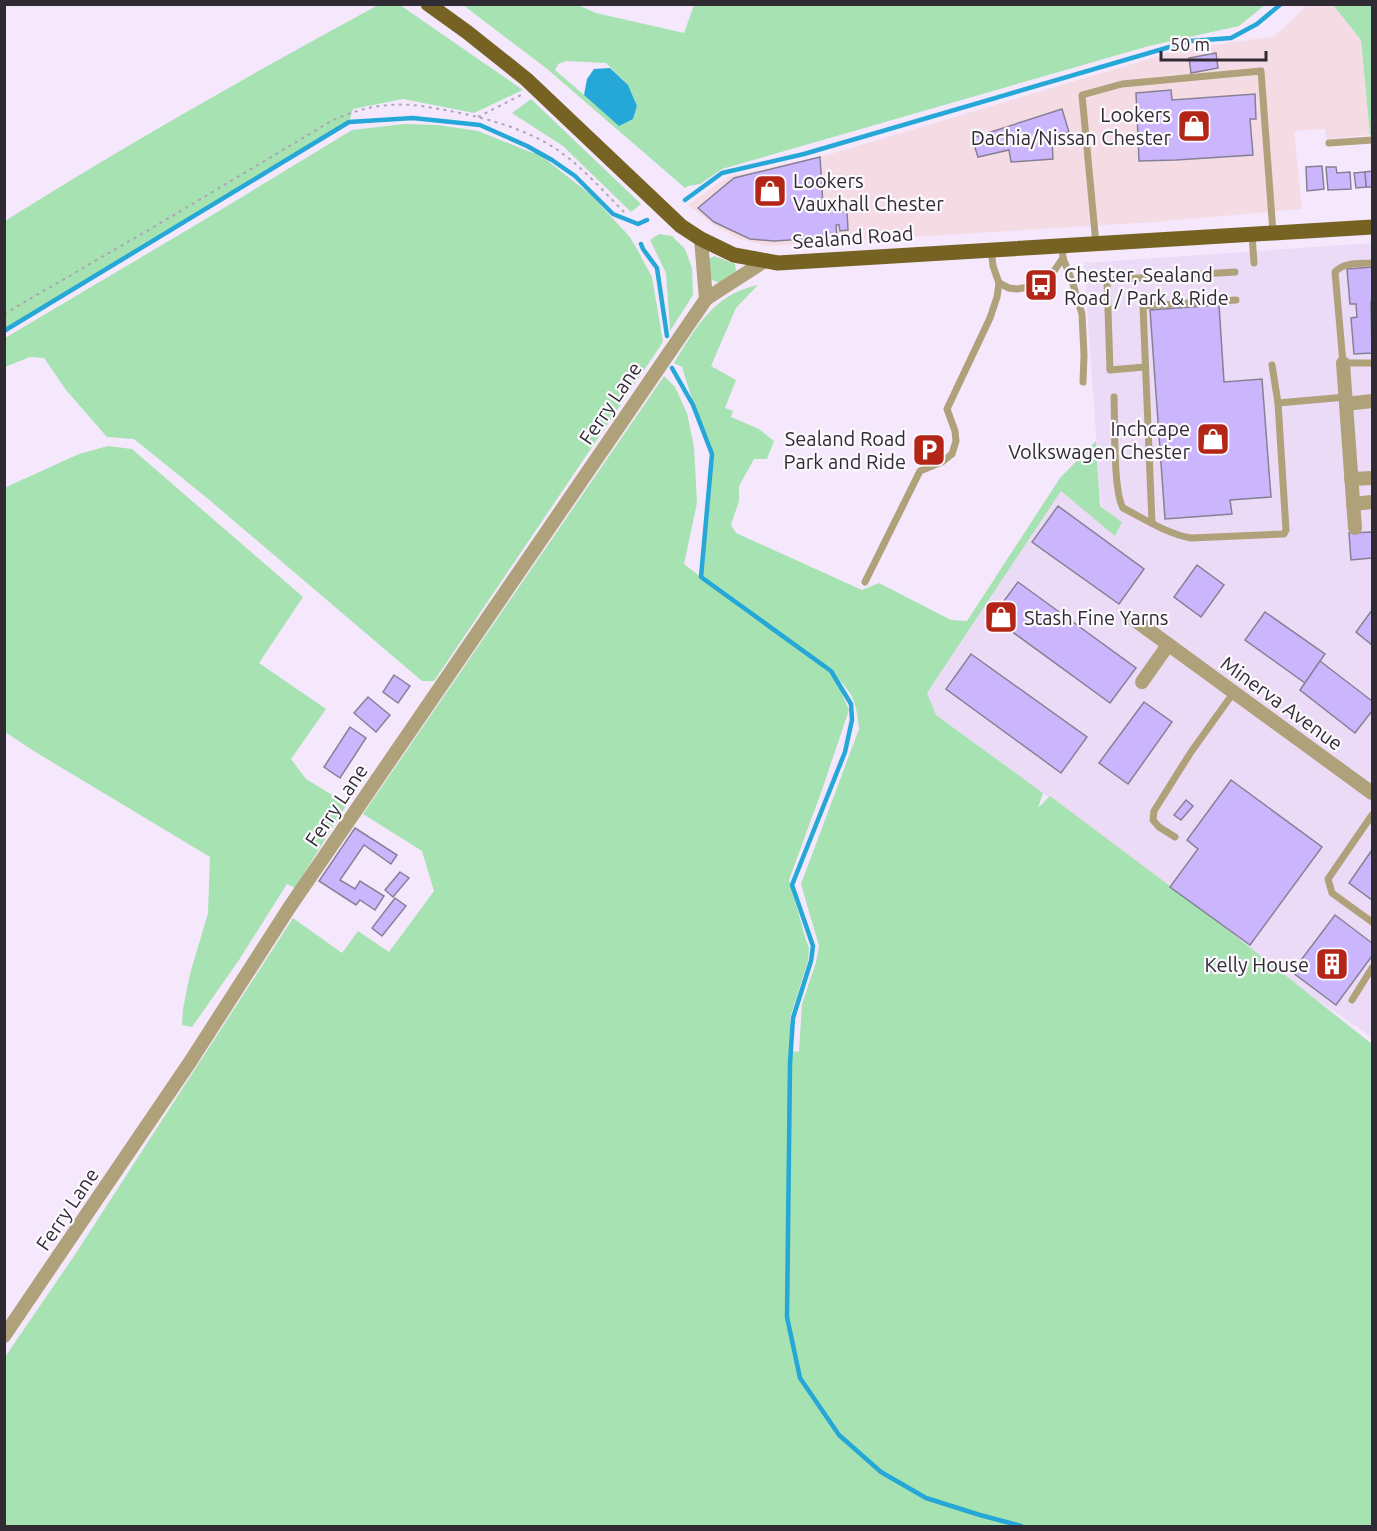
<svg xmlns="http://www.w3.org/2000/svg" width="1377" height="1531" font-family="Ubuntu,sans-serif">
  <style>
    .commercial { fill: #f5dce4 }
    .built { fill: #ecdbf7 }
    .green { fill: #a7e2b2; fill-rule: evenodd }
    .water { fill: #25a7d7 }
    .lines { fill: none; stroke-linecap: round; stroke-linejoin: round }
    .stream { stroke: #25a7d7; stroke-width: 4.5 }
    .building { fill: #cbb5fc; stroke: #868095; stroke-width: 1.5 }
    .path { stroke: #aea4b4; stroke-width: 2; stroke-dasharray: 3 4.5; stroke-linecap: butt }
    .service { stroke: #afa17a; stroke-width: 7 }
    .minor { stroke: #afa17a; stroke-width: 14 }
    .primary { stroke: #766222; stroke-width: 15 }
    .labels { text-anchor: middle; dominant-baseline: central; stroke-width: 4.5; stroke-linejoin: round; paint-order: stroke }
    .poi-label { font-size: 20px; fill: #302b33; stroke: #fcf9fe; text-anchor: end }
    .street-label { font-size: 20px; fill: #302b33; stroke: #fcf9fe }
  </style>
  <rect width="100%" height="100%" fill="#f5e8fd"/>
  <path class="commercial" d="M1307 5H1333L1361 40 1370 135 1326 139 1325 129 1294 131 1302 209 1155 222 767 246 739 239 713 225 688 205 729 176 820 157 1179 50 1275 36Z"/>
  <path class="built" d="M1372 243V1037L1255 958 1065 809 936 715 927 693 1061 491 1115 535 1122 522 1101 506 1084 263Z"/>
  <g class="green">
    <path d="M380 4 400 5 523 90 474 113 403 99 353 109 349 122 5 331V221C127 144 253 73 380 4Z"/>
    <path d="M463 5H578L596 13 684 33 694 5H1265L1239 26 1149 46 722 169 700 184 688 186 685 188 546 68ZM566 61 606 63 628 85 637 106 633 119 619 125 555 70 558 64Z"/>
    <path d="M1333 5H1372V135H1370L1361 40Z"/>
    <path d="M531 99 641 204 631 212 563 146 512 113Z"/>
    <path d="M404 124 438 125 478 131 533 153 535 151 591 195 629 236 637 249 652 277 663 342 434 681H422L207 498 134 439 107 437 66 390 44 358 30 357 5 367V338L204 220 352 130Z"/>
    <path d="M659 234 672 236 685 249 692 268 693 295 670 331 666 273 650 240Z"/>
    <path d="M714 256 735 264 736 271 719 283 711 279 708 260Z"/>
    <path d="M758 285 736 308 711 366 736 380 725 408 733 411 731 417 759 429 774 441 767 459H754L739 486V501L731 525 736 533 862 590 879 583 951 620 967 621 1060 478 1096 441 1100 506 1122 522 1115 536 1061 491 927 693 936 715 1043 793 1038 808 1050 796 1214 919 1372 1044V1526H5V1357L74 1256 293 918 342 953 358 931 389 952 434 891 422 851 363 814 664 376 675 387 687 413 694 447 697 503 684 564 701 577 712 454 696 412 682 367 674 363C696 327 714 294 758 285ZM833 673C853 694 856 699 859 729L801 884 819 946 816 962 802 1004 799 1052 791 1051 790 1018 808 961 809 948 806 940 789 880 822 790 849 710Z"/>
    <path d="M108 446 132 449 303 597 259 663 326 709 291 759 306 779 347 804 295 888 287 884 239 960 192 1027 182 1025 183 1009 190 974 208 913 210 857 37 753 5 732 4 488 79 454Z"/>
  </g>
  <path class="water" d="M610 68 628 85 637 106 633 119 619 126 584 95 587 79 594 69Z"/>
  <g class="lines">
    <g class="stream">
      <path d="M685 200 722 173 804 154 1190 41 1231 38 1257 24 1281 4"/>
      <path d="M641 244 643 249 657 268 667 336"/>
      <path d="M4 331 349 122 413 118 480 125 527 146 552 160 575 176 613 214 638 224 647 220"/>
      <path d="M672 368 693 405 712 454 701 577 831 671 851 704 852 720 845 752 792 885 813 946 811 961 793 1018 790 1063 787 1317 800 1378 839 1435 881 1472 926 1498 980 1515 1021 1526"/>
    </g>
  </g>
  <g class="building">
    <path d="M1216 53 1218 68 1191 73 1189 58Z"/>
    <path d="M1171 90 1172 100 1255 94 1256 119H1250L1253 155 1176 160 1139 161 1136 93Z"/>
    <path d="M1062 109 1069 132 1052 139 1053 159 1011 162 1009 150 978 157 972 138Z"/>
    <path d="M820 157 823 205H835V212H847L848 230 840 231 839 225H836L837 237 774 241 750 239 714 222 698 208 734 178Z"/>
    <path d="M1322 166 1324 189 1307 191 1306 167Z"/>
    <path d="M1326 167H1336L1337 173 1350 172 1351 189 1328 190Z"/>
    <path d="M1372 171V187H1366L1365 172Z"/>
    <path d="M1365 172 1366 187 1356 188 1354 173Z"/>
    <path d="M1372 267V300L1371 302 1372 353 1354 354 1351 318 1357 317 1356 304H1350L1347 269Z"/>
    <path d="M1219 305 1224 382 1262 379 1271 497 1230 500 1232 514 1165 519 1150 310Z"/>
    <path d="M1058 506 1144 569 1119 604 1032 542Z"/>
    <path d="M1372 532V558L1351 560 1349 533Z"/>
    <path d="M1197 565 1224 585 1201 617 1174 597Z"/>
    <path d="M1018 582 1136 668 1110 703 992 617Z"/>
    <path d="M1372 610V645L1356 632Z"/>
    <path d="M1265 612 1325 654 1305 683 1245 640Z"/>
    <path d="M971 654 1087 737 1061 773 946 689Z"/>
    <path d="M1320 661 1372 701V711L1355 733 1300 690Z"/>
    <path d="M394 675 410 686 398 703 383 692Z"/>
    <path d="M368 697 390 715 376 732 354 713Z"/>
    <path d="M1144 702 1172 722 1128 784 1099 763Z"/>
    <path d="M350 727 366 738 340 778 324 767Z"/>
    <path d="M1231 780 1322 847 1250 945 1170 887 1198 849 1187 840Z"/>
    <path d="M1186 800 1193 806 1181 820 1174 815Z"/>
    <path d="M355 828 397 855 391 864 364 845 340 880 355 889 360 881 384 896 375 910 360 900 356 905 319 881Z"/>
    <path d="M1372 850V900L1349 883Z"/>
    <path d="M400 872 409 878 393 897 385 890Z"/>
    <path d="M395 898 406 906 382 936 372 928Z"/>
    <path d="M1335 915 1372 943V956L1336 1005 1292 972Z"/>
  </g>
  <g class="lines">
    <g class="path">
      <path d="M478 117 521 95"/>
      <path d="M4 314 169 218 333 120C352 112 370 106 390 105 408 103 427 107 445 110 482 117 521 127 553 147 580 164 602 190 624 212"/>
    </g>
    <g class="service">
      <path d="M1329 143 1372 140"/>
      <path d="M1252 235 1254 263"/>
      <path d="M1096 244 1082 95 1122 84 1261 71 1273 233"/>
      <path d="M1062 245 1063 258 1072 281 1082 314 1084 355 1083 382"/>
      <path d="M1372 263C1360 264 1343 262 1335 272L1343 363H1372"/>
      <path d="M999 283 1009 288 1017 289 1029 287 1054 271 1063 258"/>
      <path d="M1145 367 1110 370 1107 280 1235 272"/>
      <path d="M1114 397C1115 420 1113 491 1123 508 1145 519 1167 534 1191 538L1284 534 1286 530 1278 403 1272 365"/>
      <path d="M1278 403 1346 397"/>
      <path d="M1152 523 1143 306 1236 300"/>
      <path d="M865 582 920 471 942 462 952 454 956 441 955 431 947 409 990 318 997 297 999 283 993 266 991 249"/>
      <path d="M1372 815 1328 879 1332 893 1372 922"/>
      <path d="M1175 837 1159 827 1153 820 1154 811 1191 752 1234 692"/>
      <path d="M1352 1000 1372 968"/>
    </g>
    <g class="minor">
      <path d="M706 299 766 260"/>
      <path d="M1343 363 1355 528"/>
      <path d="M1346 404 1372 401"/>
      <path d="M1351 479 1372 478"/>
      <path d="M1353 504 1372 502"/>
      <path d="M1132 618 1372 793"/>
      <path d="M1142 682 1168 645"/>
      <path d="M4 1336 190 1062 289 908 706 299 701 239"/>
    </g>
    <path class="primary" d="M428 4 467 32 526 79 681 226 701 239 734 255 778 263 1372 227"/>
  </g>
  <defs>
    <symbol id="shop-square" viewBox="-11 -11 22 22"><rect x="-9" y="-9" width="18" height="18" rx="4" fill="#b32516" stroke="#fcf9fe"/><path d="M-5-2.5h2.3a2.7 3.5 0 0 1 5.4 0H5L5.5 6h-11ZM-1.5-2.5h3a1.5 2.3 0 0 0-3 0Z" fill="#fff"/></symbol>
    <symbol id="bus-square" viewBox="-11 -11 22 22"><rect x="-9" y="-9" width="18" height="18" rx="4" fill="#b32516" stroke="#fcf9fe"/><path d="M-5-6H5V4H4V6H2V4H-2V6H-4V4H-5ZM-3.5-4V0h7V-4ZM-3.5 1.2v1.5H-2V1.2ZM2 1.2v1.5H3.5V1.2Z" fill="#fff"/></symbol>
    <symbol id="parking-square" viewBox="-11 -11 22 22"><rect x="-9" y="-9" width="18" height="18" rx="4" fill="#b32516" stroke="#fcf9fe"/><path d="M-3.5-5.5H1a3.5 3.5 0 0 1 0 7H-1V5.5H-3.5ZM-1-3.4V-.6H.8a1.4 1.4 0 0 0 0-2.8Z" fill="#fff"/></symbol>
    <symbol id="building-square" viewBox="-11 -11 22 22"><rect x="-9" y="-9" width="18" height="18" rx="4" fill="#b32516" stroke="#fcf9fe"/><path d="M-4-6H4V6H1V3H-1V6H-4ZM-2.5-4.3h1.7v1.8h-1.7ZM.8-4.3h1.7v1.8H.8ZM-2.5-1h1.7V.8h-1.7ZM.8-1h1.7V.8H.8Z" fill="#fff"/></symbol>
  </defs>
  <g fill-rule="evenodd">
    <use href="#shop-square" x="1175" y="107" width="38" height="38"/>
    <use href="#shop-square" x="751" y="172" width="38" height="38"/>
    <use href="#bus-square" x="1022" y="266" width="38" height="38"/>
    <use href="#shop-square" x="1194" y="420" width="38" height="38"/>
    <use href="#parking-square" x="910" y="431" width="38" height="38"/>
    <use href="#shop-square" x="982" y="598" width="38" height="38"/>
    <use href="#building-square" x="1313" y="945" width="38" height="38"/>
  </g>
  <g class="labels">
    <g class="poi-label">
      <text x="1171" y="114">Lookers<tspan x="1171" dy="23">Dachia/Nissan Chester</tspan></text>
      <text x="793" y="180" text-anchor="start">Lookers<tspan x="793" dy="23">Vauxhall Chester</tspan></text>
      <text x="1064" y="274" text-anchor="start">Chester, Sealand<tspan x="1064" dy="23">Road / Park &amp; Ride</tspan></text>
      <text x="1190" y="428">Inchcape<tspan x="1190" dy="23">Volkswagen Chester</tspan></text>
      <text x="906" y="438">Sealand Road<tspan x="906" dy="23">Park and Ride</tspan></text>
      <text x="1024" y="617" text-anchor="start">Stash Fine Yarns</text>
      <text x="1309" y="964">Kelly House</text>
    </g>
    <g class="street-label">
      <text transform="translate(853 237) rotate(-4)">Sealand Road</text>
      <text transform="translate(610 403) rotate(-56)">Ferry Lane</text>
      <text transform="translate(1282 703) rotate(36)">Minerva Avenue</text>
      <text transform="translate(336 805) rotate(-56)">Ferry Lane</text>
      <text transform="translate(67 1209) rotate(-56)">Ferry Lane</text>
    </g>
  </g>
  <rect width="1377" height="1531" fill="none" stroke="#302b33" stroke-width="12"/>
  <path d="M1161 51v9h105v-9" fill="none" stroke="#302b33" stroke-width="3"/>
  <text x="1170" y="51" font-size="18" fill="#302b33" stroke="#fcf9fe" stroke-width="4.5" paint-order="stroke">50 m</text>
</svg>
